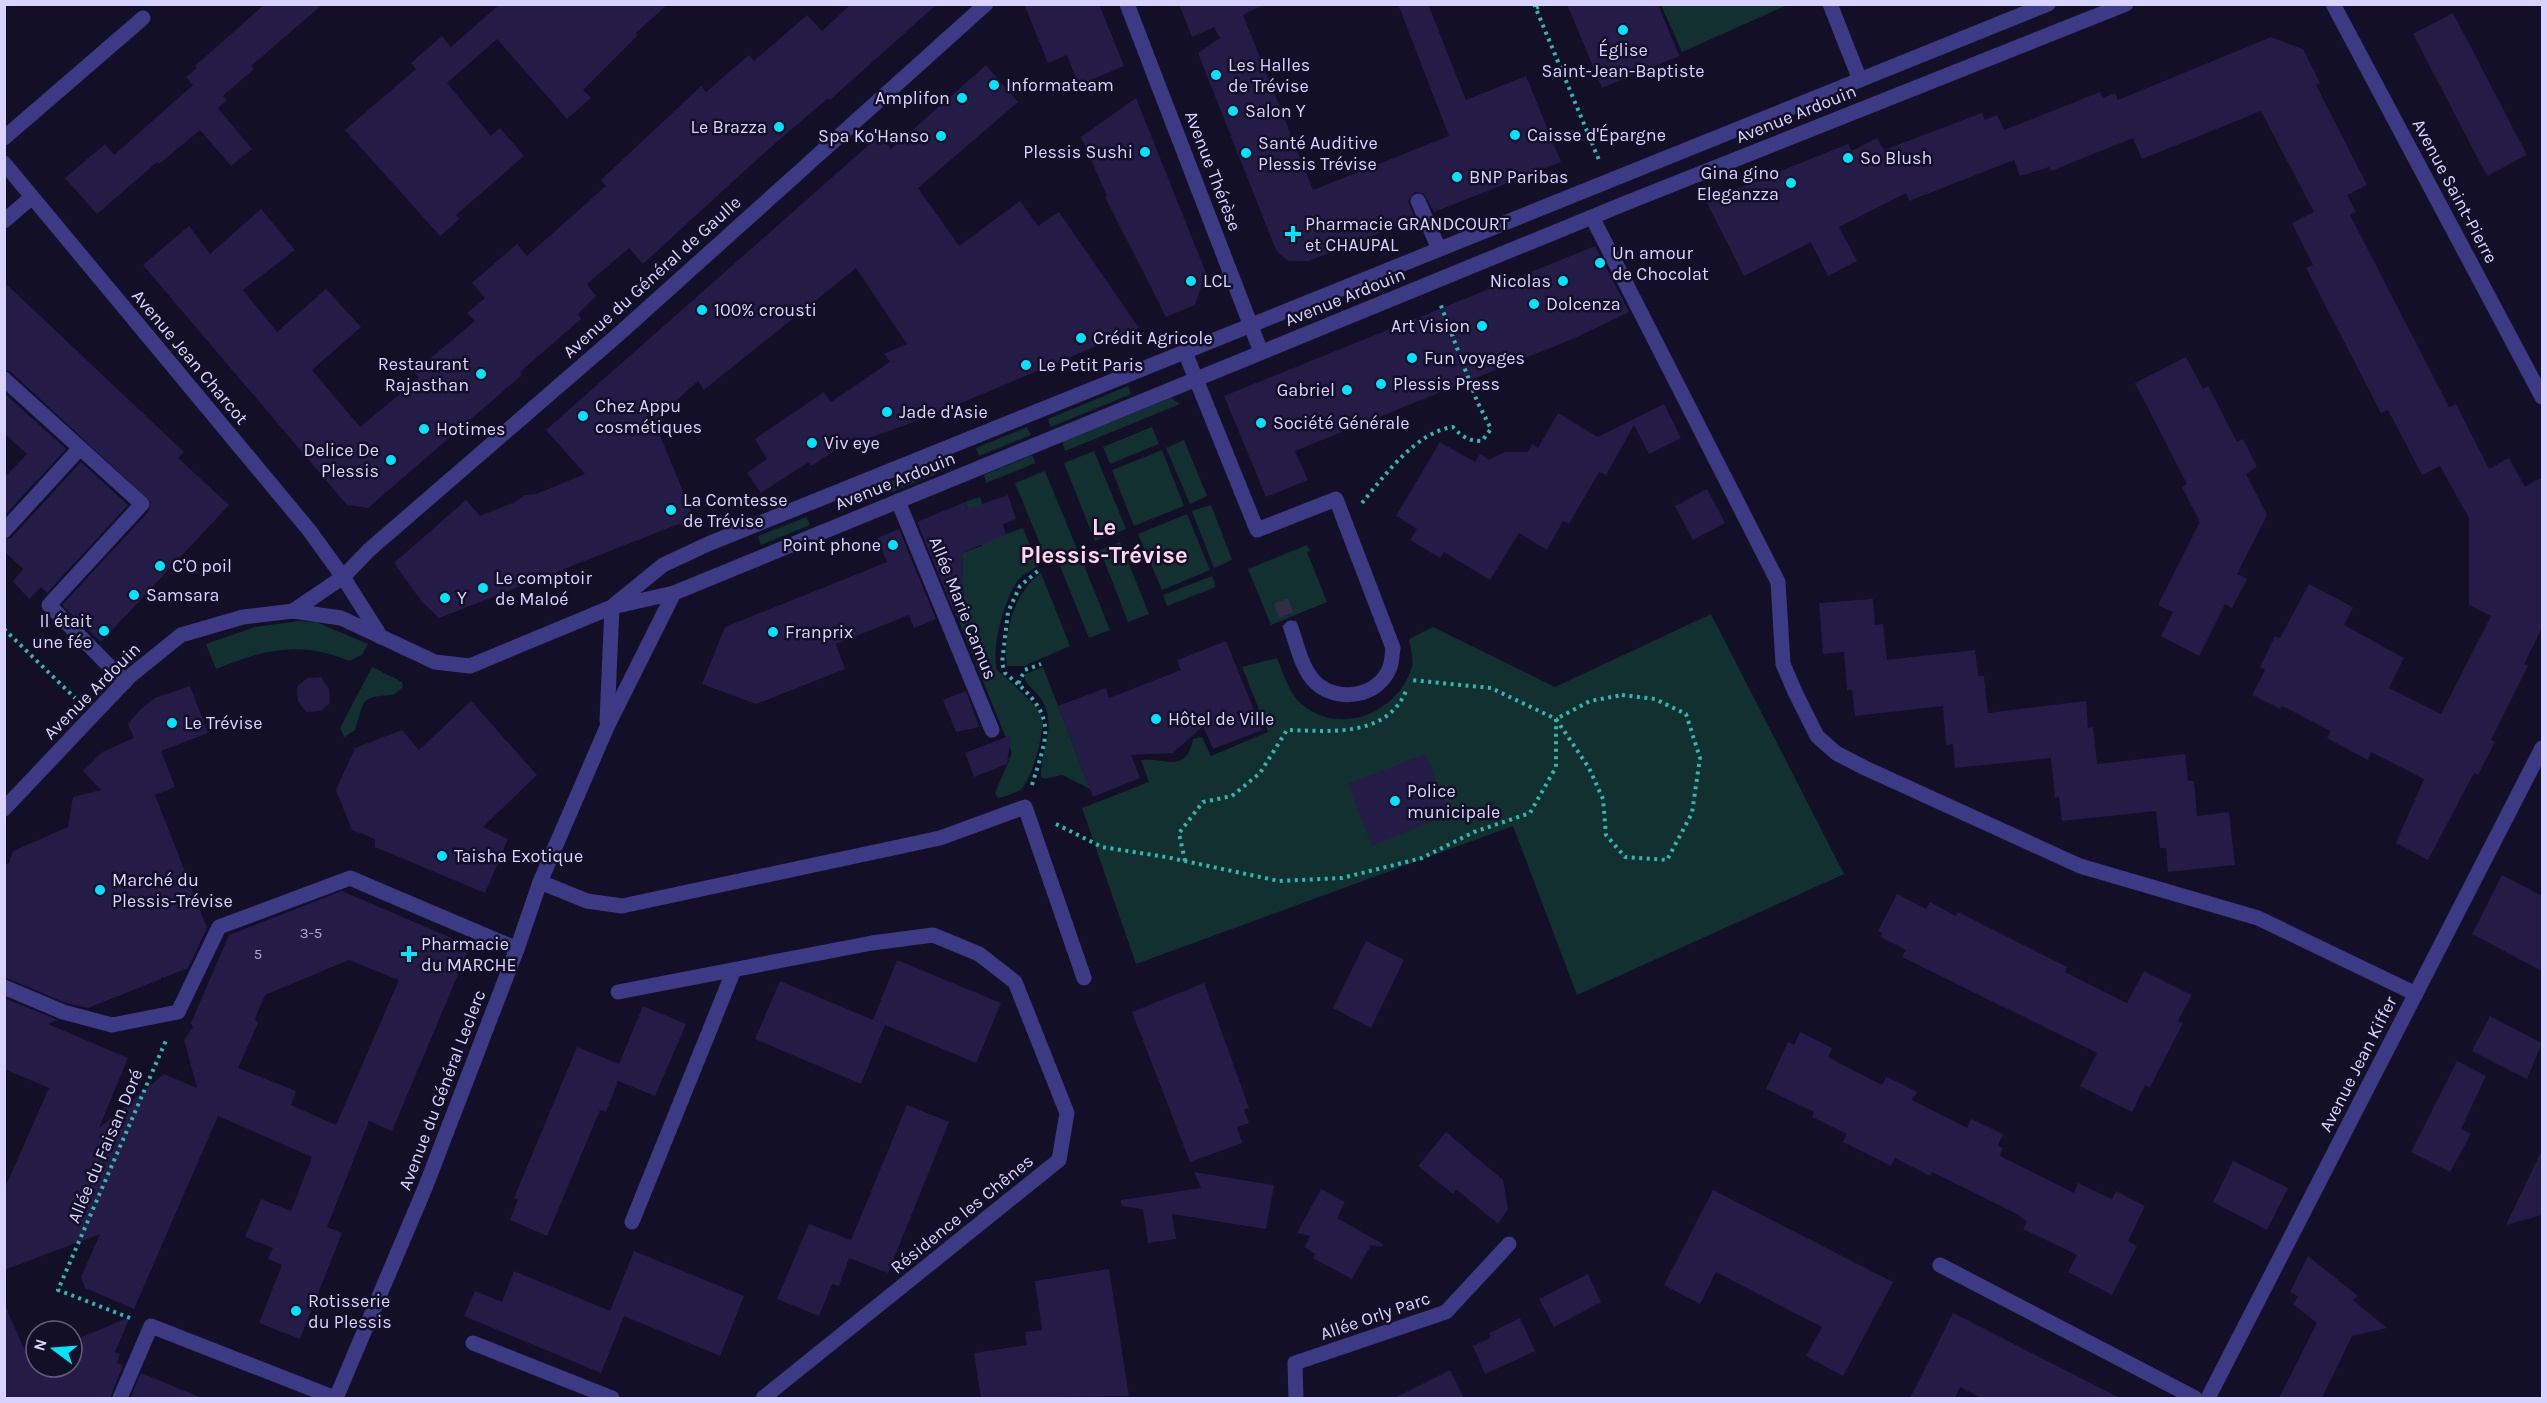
<svg xmlns="http://www.w3.org/2000/svg" width="2547" height="1403" font-family="Karla,sans-serif">
  <style>
    .green { fill: #12302f }
    .building { fill: #241b47; fill-rule: evenodd }
    .lines { fill: none; stroke-linecap: round; stroke-linejoin: round }
    .minor-tunnel { stroke: #312d47; stroke-width: 15; stroke-dasharray: 15 8; stroke-linecap: butt }
    .path { stroke: #2fb8b0; stroke-width: 4; stroke-dasharray: 3 4.5; stroke-linecap: butt }
    .minor { stroke: #3d3a85; stroke-width: 15 }
    .poi-dot { fill: #00e5ff; stroke: #130f26; stroke-width: 2 }
    .labels { text-anchor: middle; dominant-baseline: central; stroke-width: 5; stroke-linejoin: round; paint-order: stroke }
    .number-label { font-size: 15px; fill: #aca6d1 }
    .poi-label { font-size: 18px; fill: #d9d4ff; stroke: #130f26; text-anchor: start }
    .street-label { font-size: 18px; fill: #d9d4ff; stroke: #130f26 }
    .district-label { font-size: 24px; font-weight: bold; fill: #ffd6f0; stroke: #130f26 }
  </style>
  <rect width="100%" height="100%" fill="#130f26"/>
  <g class="green">
    <path d="M1661 5H1787L1682 52Z"/>
    <path d="M1128 386 1131 394 1051 427 1048 419Z"/>
    <path d="M1171 398 1180 404 1065 451 1062 442Z"/>
    <path d="M1027 427 1031 435 979 456 976 448Z"/>
    <path d="M1152 427 1159 444 1110 464 1103 447Z"/>
    <path d="M1184 440 1207 496 1190 504 1166 448Z"/>
    <path d="M1162 450 1184 506 1134 526 1112 470Z"/>
    <path d="M1094 451 1126 529 1095 541 1064 463Z"/>
    <path d="M1032 455 1036 463 986 483 984 475Z"/>
    <path d="M936 464 939 473 889 493 886 484Z"/>
    <path d="M1045 471 1077 549 1047 561 1015 483Z"/>
    <path d="M980 497 994 538 1023 528 1038 566C1030 571 1021 575 1016 583 1004 601 991 649 997 670 1006 678 1039 706 1042 716 1046 729 1031 783 1020 790 1014 794 1005 796 998 798L995 793 1012 753 954 609 964 606 962 553 982 546 965 502Z"/>
    <path d="M1211 505 1232 560 1214 568 1192 511Z"/>
    <path d="M1187 514 1210 570 1162 590 1138 534Z"/>
    <path d="M806 517 810 525 761 545 758 536Z"/>
    <path d="M1120 542 1149 614 1128 622 1100 550Z"/>
    <path d="M1307 545 1310 551 1307 552 1327 602 1271 625 1248 569Z"/>
    <path d="M1081 558 1110 630 1089 638 1060 566Z"/>
    <path d="M1041 573 1070 646 1024 666H1007C1002 636 1015 590 1041 573Z"/>
    <path d="M1212 576 1216 587 1167 606 1163 595Z"/>
    <path d="M1711 614 1844 874 1577 995 1513 826 1136 964 1082 808 1149 782 1141 760C1163 756 1186 776 1193 739L1202 737 1211 756 1268 732 1242 667 1277 658C1284 674 1289 695 1304 706 1343 736 1398 712 1412 667 1414 659 1410 647 1409 639L1433 627 1555 687Z"/>
    <path d="M299 621 316 622 368 644 362 655 349 661C301 640 262 650 216 669L206 644 255 627Z"/>
    <path d="M372 667 402 682 403 687 393 695C360 697 365 698 355 730L344 737 340 728Z"/>
    <path d="M1043 667 1090 789 1062 775 1044 779 1041 777C1040 752 1057 727 1043 702 1039 694 1030 688 1025 680V674Z"/>
  </g>
  <g class="building">
    <path d="M265 4H323L251 66 254 69 223 96 227 100 218 108 252 149 231 166 200 130 159 164 157 162 97 214 65 178 105 144 114 155 193 85 186 77 197 68 195 66Z"/>
    <path d="M500 4H668L636 33 638 35 583 90 591 98 567 119 497 39 447 83 491 136 500 128 524 156 456 215 460 219 440 236 345 130 416 69 411 63 442 36 451 47Z"/>
    <path d="M851 4H937L830 100 828 98 764 153 643 264 629 248 587 284 596 296 578 314 581 319 520 372 522 375 368 508 347 505 143 265 189 226 210 254 261 209 295 250 243 290 277 332 326 289 361 327 312 370 360 427 419 378 414 372 475 321 467 313 485 298 472 283 517 244 527 256 606 186 601 180 701 86 706 92 749 55 754 61 807 15 822 31Z"/>
    <path d="M1024 4H1099L1124 66 1079 85 1067 55 1048 63Z"/>
    <path d="M1179 4H1266L1243 15 1313 190 1449 136 1398 4H1428L1466 100 1526 76 1561 162 1434 212 1424 194 1415 192 1408 201 1415 219 1309 261H1289L1278 253 1274 245 1198 53 1220 38 1214 27 1192 37Z"/>
    <path d="M1567 4H1658L1679 56 1602 88Z"/>
    <path d="M2453 13 2527 155 2487 176 2413 34Z"/>
    <path d="M2271 37 2303 49 2320 83 2316 85 2367 185 2347 195 2356 212 2350 215 2449 407 2456 404 2489 469 2509 458 2525 487 2542 477V628L2524 664 2528 666 2491 740 2495 742 2478 775 2474 773 2428 860 2396 843 2424 779 2371 752 2368 760 2327 738 2331 731 2282 706 2280 709 2252 695 2265 670 2260 667 2275 636 2280 638 2309 584 2353 607 2344 625 2404 658 2389 688 2441 714 2491 616 2469 605V518L2440 466 2422 475 2388 410 2381 413 2306 268 2313 265 2292 223 2314 212 2261 111 2142 159 2133 138 2051 171 2049 167 2020 176 2014 160 1909 201 1906 193 1839 227 1857 261 1828 276 1811 242 1744 276 1706 201 1848 144 1852 151 1877 138 1884 150 1982 113 1985 120 1997 115 2004 130 2100 92 2103 98 2115 93 2118 100Z"/>
    <path d="M986 65 1018 102 918 188 959 246 1020 201 1038 226 1059 212 1139 328 928 417 858 442 855 437 811 466 809 462 761 493 747 473 767 459 755 439 824 392 831 402 890 362 884 354 907 344 856 268 704 390 698 381 654 421 694 518 439 618 422 602 394 563 466 500 480 516 515 502 525 495 536 494 585 474 546 430 881 134 891 149Z"/>
    <path d="M1136 98 1206 273 1195 305 1166 317 1105 197 1107 196 1081 137Z"/>
    <path d="M1595 246 1629 312 1575 338 1295 451 1308 480 1266 497 1224 396Z"/>
    <path d="M4 282 184 452 178 458 229 505 101 642 62 605 149 511 151 502 11 372 4 369Z"/>
    <path d="M2186 357 2203 389 2208 386 2237 442 2243 439 2257 467 2246 474 2267 515 2237 574 2247 579 2232 608 2225 604 2199 656 2161 636 2173 612 2158 605 2200 522 2182 487 2187 484 2135 383Z"/>
    <path d="M4 393 66 449 4 516V478L27 454 4 433Z"/>
    <path d="M1664 404 1681 438 1649 454 1634 425 1606 475 1599 472 1569 524 1563 521 1547 550 1519 533 1490 580 1444 552 1440 558 1410 540 1417 529 1396 516 1440 442 1475 462 1480 454 1489 460 1505 452H1528L1532 444 1538 448 1558 413 1598 437Z"/>
    <path d="M81 462 128 505 47 593 41 587 29 599 13 581 23 569 4 551V540L11 538Z"/>
    <path d="M1707 489 1725 523 1693 540 1675 506Z"/>
    <path d="M1008 495 1016 519 1003 524 1006 534 962 553 964 606 953 610 917 522 965 502 967 509Z"/>
    <path d="M899 529 936 619 914 628 909 615 836 644 845 669 756 704 702 684 725 627 887 562 877 538Z"/>
    <path d="M1873 599 1875 625 1883 624 1887 660 1975 650 1978 676H1984L1988 713 2086 701 2088 728 2093 727 2097 764 2185 754 2188 781H2194L2197 816 2229 812 2235 865 2168 872 2166 848H2160L2156 811 2062 821 2059 797 2055 798 2051 758 1955 768 1953 744 1946 745 1943 706 1855 716 1852 690H1847L1844 652 1823 654 1819 603Z"/>
    <path d="M1226 641 1262 730 1213 749 1203 726 1173 753 1131 755 1140 778 1093 797 1058 706 1106 688 1109 698 1181 670 1177 660Z"/>
    <path d="M321 677 329 689 330 703 321 711 306 712 298 701 297 686 308 678Z"/>
    <path d="M190 686 208 733 161 751 175 787 155 795 207 928 188 968 163 978 162 976 161 979 88 1008 66 1003 4 977V865L9 863 13 851 68 827 73 797 101 790 83 771 102 752 134 738 128 724 141 709 155 698Z"/>
    <path d="M966 691 979 727 956 732 943 700Z"/>
    <path d="M471 701 537 775 483 827 508 839 485 893 375 847V839L352 830 336 790 355 748 402 730 419 750Z"/>
    <path d="M1011 735 1007 764 974 777 965 753Z"/>
    <path d="M1425 754 1449 814 1372 846 1348 784Z"/>
    <path d="M2502 875 2542 896V971L2472 934Z"/>
    <path d="M342 891 470 946 392 1131 369 1121 327 1227 342 1233 300 1339 259 1323 282 1265 268 1259 273 1248 245 1237 261 1199 291 1211 312 1157 218 1116 134 1309 85 1288 81 1277 100 1234 4 1270V1190L49 1088 4 1069V998L58 1020 48 1024 128 1058 99 1128 164 1074 197 1088 184 1040 193 1027 191 1023 229 935ZM349 960 399 980 336 1125 291 1105 296 1091 238 1068 258 1023 255 1019 265 995Z"/>
    <path d="M1897 894 1926 909 1930 902 1956 916 1958 912 2067 967 2065 972 2127 1003 2144 971 2192 995 2178 1021 2183 1023 2150 1087 2145 1085 2132 1112 2080 1086 2097 1053 1902 957 1906 950 1880 937 1882 933 1878 931Z"/>
    <path d="M1366 941 1404 960 1371 1028 1333 1008Z"/>
    <path d="M897 960 1001 1003 976 1063 873 1020Z"/>
    <path d="M780 981 885 1025 861 1084 755 1039Z"/>
    <path d="M1204 983 1249 1108 1244 1110 1249 1123 1237 1127 1242 1143 1190 1162 1132 1012Z"/>
    <path d="M643 1006 686 1024 655 1096 618 1081 606 1112 600 1110 547 1236 510 1220 518 1199 514 1198 577 1047 619 1064Z"/>
    <path d="M2490 1016 2542 1043 2527 1079 2472 1051Z"/>
    <path d="M1800 1032 1832 1048 1828 1057 1882 1085 1886 1077 1902 1084 1917 1092 1912 1100 1967 1128 1971 1119 2003 1134 1998 1146 2003 1148 2000 1156 2074 1193 2078 1183 2112 1199 2116 1191 2145 1206 2128 1241 2137 1246 2112 1295 2068 1272 2077 1255 2023 1229 2027 1222 2017 1214 1932 1172 1930 1176 1895 1158 1891 1166 1843 1142 1847 1134 1812 1117 1814 1112 1766 1089 1788 1042 1794 1045Z"/>
    <path d="M2457 1061 2486 1076 2461 1129 2471 1134 2450 1172 2411 1152Z"/>
    <path d="M907 1105 949 1122 888 1273 849 1258 839 1286 832 1284 819 1316 777 1299 809 1224 851 1240Z"/>
    <path d="M1446 1132 1503 1180 1508 1209 1498 1224 1456 1189 1453 1194 1418 1166Z"/>
    <path d="M2542 1150V1215L2506 1225Z"/>
    <path d="M2233 1161 2288 1188 2267 1230 2213 1202Z"/>
    <path d="M1194 1172 1274 1185 1266 1229 1172 1214 1176 1239 1148 1243 1143 1209 1121 1206V1200L1201 1188Z"/>
    <path d="M1321 1189 1345 1202 1337 1218 1383 1244 1382 1247 1371 1245 1352 1279 1313 1258 1315 1254 1305 1247 1310 1236 1297 1233Z"/>
    <path d="M1713 1190 1893 1282 1843 1376 1806 1356 1822 1327 1716 1272 1700 1304 1664 1285Z"/>
    <path d="M634 1251 744 1296 720 1356 624 1316 601 1373 464 1316 475 1291 502 1302 514 1271 610 1311Z"/>
    <path d="M2308 1256 2358 1296 2353 1300 2387 1328 2352 1336 2322 1398H2279L2317 1323 2293 1304 2298 1297 2290 1292Z"/>
    <path d="M1109 1269 1129 1396 981 1398 974 1353 1027 1345 1025 1332 1042 1330 1035 1281Z"/>
    <path d="M1588 1274 1601 1302 1554 1327 1539 1299Z"/>
    <path d="M4 1303 28 1358 36 1355V1367H72V1341L130 1317 115 1352 120 1354 117 1363 123 1365 110 1398H4Z"/>
    <path d="M1953 1313 2120 1398H1982L1960 1387 1955 1398H1910Z"/>
    <path d="M1520 1318 1535 1351 1485 1374 1473 1346 1490 1338 1489 1333Z"/>
    <path d="M1450 1370 1464 1398H1394Z"/>
    <path d="M141 1373 202 1398H130Z"/>
  </g>
  <g class="lines">
    <path class="minor-tunnel" d="M1281 601 1291 628"/>
    <g class="path">
      <path d="M1534 4 1599 160"/>
      <path d="M1536 8 1544 4"/>
      <path d="M1362 503C1385 475 1416 432 1453 427 1462 437 1469 441 1482 441L1491 429 1477 401 1440 303"/>
      <path d="M4 629 75 698"/>
      <path d="M1018 684 1005 673 1002 663 1008 612 1020 586 1039 570"/>
      <path d="M1622 695 1655 699 1686 714 1700 758 1692 813 1667 860 1625 857 1606 835 1603 799 1589 768 1556 719 1590 701Z"/>
      <path d="M1032 785C1046 738 1058 720 1018 684L1025 670 1041 664"/>
      <path d="M1056 824 1102 847 1166 857 1279 881 1342 878 1422 858 1474 832 1530 813 1556 767V719L1491 688 1411 680"/>
      <path d="M1185 861 1179 833 1203 802 1232 796 1260 773 1287 730C1330 731 1386 738 1406 691"/>
      <path d="M130 1318 58 1290 167 1038"/>
    </g>
    <g class="minor">
      <path d="M1127 4 1261 352"/>
      <path d="M1830 4 1860 80"/>
      <path d="M2333 4 2542 397"/>
      <path d="M4 138 143 18"/>
      <path d="M4 163 309 530 343 577 369 550 620 333 986 4"/>
      <path d="M1418 201 1439 249"/>
      <path d="M1592 217 1778 582 1783 664 1795 692 1817 736 1836 753 1865 768 2080 866 2258 918 2416 994"/>
      <path d="M4 221 32 197"/>
      <path d="M1185 352 1257 530 1336 499 1393 648C1392 654 1392 661 1390 667 1379 697 1338 703 1316 683 1302 670 1297 645 1291 628"/>
      <path d="M4 379 142 504 49 605 125 682"/>
      <path d="M898 501 992 730"/>
      <path d="M4 531 80 448"/>
      <path d="M614 605 663 565 708 544 2048 4"/>
      <path d="M293 611 343 577 381 637"/>
      <path d="M607 721 612 607"/>
      <path d="M4 809 129 677 181 635 243 617 293 611 341 618 435 662 470 666 612 607 674 593 1626 203 2126 4"/>
      <path d="M540 882 587 901 622 906 940 838 1025 807 1084 978"/>
      <path d="M4 987 63 1012 112 1025 178 1012 219 927 350 878 517 949"/>
      <path d="M618 992 872 943 933 935 979 954 1015 982 1067 1113 1059 1160 763 1398"/>
      <path d="M632 1222 734 970"/>
      <path d="M1940 1265 2195 1398"/>
      <path d="M473 1343 612 1398"/>
      <path d="M120 1398 151 1326 335 1398"/>
      <path d="M336 1398 425 1188 517 949 540 882 607 727 674 593"/>
      <path d="M1296 1398 1295 1363 1446 1312 1509 1244"/>
      <path d="M2208 1398 2542 748"/>
    </g>
  </g>
  <g class="poi-dot">
    <circle cx="1623" cy="30" r="6"/>
    <circle cx="1216" cy="75" r="6"/>
    <circle cx="994" cy="85" r="6"/>
    <circle cx="962" cy="98" r="6"/>
    <circle cx="1233" cy="111" r="6"/>
    <circle cx="779" cy="127" r="6"/>
    <circle cx="1515" cy="135" r="6"/>
    <circle cx="941" cy="136" r="6"/>
    <circle cx="1145" cy="152" r="6"/>
    <circle cx="1246" cy="153" r="6"/>
    <circle cx="1848" cy="158" r="6"/>
    <circle cx="1457" cy="177" r="6"/>
    <circle cx="1791" cy="183" r="6"/>
    <path d="M1290 225h6v6h6v6h-6v6h-6v-6h-6v-6h6z"/>
    <circle cx="1600" cy="263" r="6"/>
    <circle cx="1191" cy="281" r="6"/>
    <circle cx="1563" cy="281" r="6"/>
    <circle cx="1534" cy="304" r="6"/>
    <circle cx="702" cy="310" r="6"/>
    <circle cx="1482" cy="326" r="6"/>
    <circle cx="1081" cy="338" r="6"/>
    <circle cx="1412" cy="358" r="6"/>
    <circle cx="1026" cy="365" r="6"/>
    <circle cx="481" cy="374" r="6"/>
    <circle cx="1381" cy="384" r="6"/>
    <circle cx="1347" cy="390" r="6"/>
    <circle cx="887" cy="412" r="6"/>
    <circle cx="583" cy="416" r="6"/>
    <circle cx="1261" cy="423" r="6"/>
    <circle cx="424" cy="429" r="6"/>
    <circle cx="812" cy="443" r="6"/>
    <circle cx="391" cy="460" r="6"/>
    <circle cx="671" cy="510" r="6"/>
    <circle cx="893" cy="545" r="6"/>
    <circle cx="160" cy="566" r="6"/>
    <circle cx="483" cy="588" r="6"/>
    <circle cx="134" cy="595" r="6"/>
    <circle cx="445" cy="598" r="6"/>
    <circle cx="104" cy="631" r="6"/>
    <circle cx="773" cy="632" r="6"/>
    <circle cx="1156" cy="719" r="6"/>
    <circle cx="172" cy="723" r="6"/>
    <circle cx="1395" cy="801" r="6"/>
    <circle cx="442" cy="856" r="6"/>
    <circle cx="100" cy="890" r="6"/>
    <path d="M406 945h6v6h6v6h-6v6h-6v-6h-6v-6h6z"/>
    <circle cx="296" cy="1311" r="6"/>
  </g>
  <g class="labels">
    <g class="number-label">
      <text x="311" y="933">3-5</text>
      <text x="258" y="954">5</text>
    </g>
    <g class="poi-label">
      <text x="1623" y="50" text-anchor="middle">Église<tspan x="1623" dy="21">Saint-Jean-Baptiste</tspan></text>
      <text x="1228" y="65">Les Halles<tspan x="1228" dy="21">de Trévise</tspan></text>
      <text x="1006" y="85">Informateam</text>
      <text x="950" y="98" text-anchor="end">Amplifon</text>
      <text x="1245" y="111">Salon Y</text>
      <text x="767" y="127" text-anchor="end">Le Brazza</text>
      <text x="1527" y="135">Caisse d'Épargne</text>
      <text x="929" y="136" text-anchor="end">Spa Ko'Hanso</text>
      <text x="1258" y="143">Santé Auditive<tspan x="1258" dy="21">Plessis Trévise</tspan></text>
      <text x="1133" y="152" text-anchor="end">Plessis Sushi</text>
      <text x="1860" y="158">So Blush</text>
      <text x="1779" y="173" text-anchor="end">Gina gino<tspan x="1779" dy="21">Eleganzza</tspan></text>
      <text x="1469" y="177">BNP Paribas</text>
      <text x="1305" y="224">Pharmacie GRANDCOURT<tspan x="1305" dy="21">et CHAUPAL</tspan></text>
      <text x="1612" y="253">Un amour<tspan x="1612" dy="21">de Chocolat</tspan></text>
      <text x="1203" y="281">LCL</text>
      <text x="1551" y="281" text-anchor="end">Nicolas</text>
      <text x="1546" y="304">Dolcenza</text>
      <text x="714" y="310">100% crousti</text>
      <text x="1470" y="326" text-anchor="end">Art Vision</text>
      <text x="1093" y="338">Crédit Agricole</text>
      <text x="1424" y="358">Fun voyages</text>
      <text x="469" y="364" text-anchor="end">Restaurant<tspan x="469" dy="21">Rajasthan</tspan></text>
      <text x="1038" y="365">Le Petit Paris</text>
      <text x="1393" y="384">Plessis Press</text>
      <text x="1335" y="390" text-anchor="end">Gabriel</text>
      <text x="595" y="406">Chez Appu<tspan x="595" dy="21">cosmétiques</tspan></text>
      <text x="899" y="412">Jade d'Asie</text>
      <text x="1273" y="423">Société Générale</text>
      <text x="436" y="429">Hotimes</text>
      <text x="824" y="443">Viv eye</text>
      <text x="379" y="450" text-anchor="end">Delice De<tspan x="379" dy="21">Plessis</tspan></text>
      <text x="683" y="500">La Comtesse<tspan x="683" dy="21">de Trévise</tspan></text>
      <text x="881" y="545" text-anchor="end">Point phone</text>
      <text x="172" y="566">C'O poil</text>
      <text x="495" y="578">Le comptoir<tspan x="495" dy="21">de Maloé</tspan></text>
      <text x="146" y="595">Samsara</text>
      <text x="457" y="598">Y</text>
      <text x="92" y="621" text-anchor="end">Il était<tspan x="92" dy="21">une fée</tspan></text>
      <text x="785" y="632">Franprix</text>
      <text x="1168" y="719">Hôtel de Ville</text>
      <text x="184" y="723">Le Trévise</text>
      <text x="1407" y="791">Police<tspan x="1407" dy="21">municipale</tspan></text>
      <text x="454" y="856">Taisha Exotique</text>
      <text x="112" y="880">Marché du<tspan x="112" dy="21">Plessis-Trévise</tspan></text>
      <text x="421" y="944">Pharmacie<tspan x="421" dy="21">du MARCHE</tspan></text>
      <text x="308" y="1301">Rotisserie<tspan x="308" dy="21">du Plessis</tspan></text>
    </g>
    <g class="street-label">
      <text transform="translate(1796 114) rotate(-22)">Avenue Ardouin</text>
      <text transform="translate(1213 171) rotate(69)">Avenue Thérèse</text>
      <text transform="translate(2455 191) rotate(62)">Avenue Saint-Pierre</text>
      <text transform="translate(652 277) rotate(-42)">Avenue du Général de Gaulle</text>
      <text transform="translate(1345 297) rotate(-22)">Avenue Ardouin</text>
      <text transform="translate(190 357) rotate(50)">Avenue Jean Charcot</text>
      <text transform="translate(895 481) rotate(-22)">Avenue Ardouin</text>
      <text transform="translate(963 608) rotate(68)">Allée Marie Camus</text>
      <text transform="translate(92 691) rotate(-45)">Avenue Ardouin</text>
      <text transform="translate(2358 1064) rotate(-63)">Avenue Jean Kiffer</text>
      <text transform="translate(442 1090) rotate(-69)">Avenue du Général Leclerc</text>
      <text transform="translate(105 1146) rotate(-67)">Allée du Faisan Doré</text>
      <text transform="translate(962 1214) rotate(-39)">Résidence les Chênes</text>
      <text transform="translate(1375 1316) rotate(-19)">Allée Orly Parc</text>
    </g>
    <g class="district-label">
      <text x="1104" y="527">Le<tspan x="1104" dy="28">Plessis-Trévise</tspan></text>
    </g>
  </g>
  <rect width="2547" height="1403" fill="none" stroke="#d9d4ff" stroke-width="12"/>
  <g transform="translate(54 1349) rotate(286)"><circle r="28" fill="#130f26" stroke="#625e7d" stroke-width="1.5"/>
  <path d="M0-4.5L10 22L0 15L-10 22Z" fill="#00e5ff"/>
  <text y="-9" font-size="16" font-weight="bold" text-anchor="middle" fill="#d9d4ff">N</text>
  </g>
</svg>
